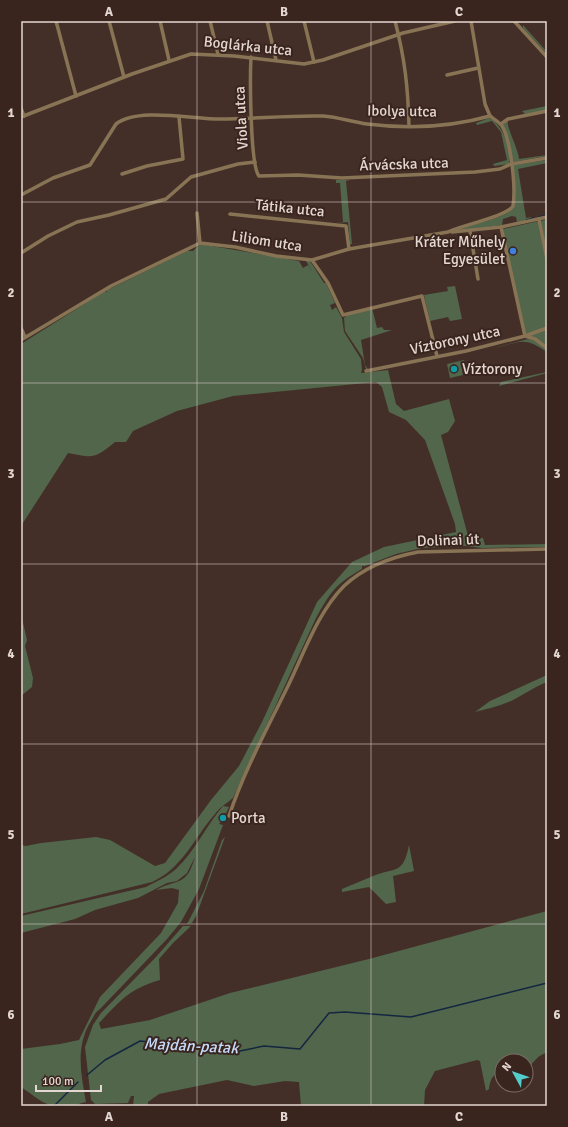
<svg xmlns="http://www.w3.org/2000/svg" width="568" height="1127" font-family="Signika,sans-serif">
  <style>
    .green { fill: #51664b }
    .lines { fill: none; stroke-linecap: round; stroke-linejoin: round }
    .stream { stroke: #152641; stroke-width: 1.5 }
    .street { stroke: #887454; stroke-width: 3.5 }
    .grid { fill: none; stroke: #e4d6d1; stroke-width: 1; stroke-opacity: 0.55 }
    .shop-dot { fill: #3f7fe0; stroke: #3a251e; stroke-width: 1.5 }
    .culture-dot { fill: #0f9aa8; stroke: #3a251e; stroke-width: 1.5 }
    .labels { text-anchor: middle; dominant-baseline: central; stroke-width: 4; stroke-linejoin: round; paint-order: stroke }
    .street-label { font-size: 15px; fill: #e4d6d1; stroke: #3a251e }
    .poi-label { font-size: 15px; fill: #e4d6d1; stroke: #3a251e; text-anchor: start }
    .water-label { font-size: 16px; font-style: italic; fill: #c7dcfd; stroke: #3a251e }
    .neatline { fill: none; stroke: #e4d6d1; stroke-width: 1.5 }
    .grid-label { font-size: 13px; text-anchor: middle; font-weight: bold; fill: #e4d6d1 }
  </style>
  <rect width="100%" height="100%" fill="#442f28"/>
  <g class="green">
    <path d="M523 25 547 52V54L523 28Z"/>
    <path d="M547 106V110L525 114 522 111Z"/>
    <path d="M489 118C502 123 513 151 509 164L494 166 493 164 507 160 501 132 492 121 477 125 476 123Z"/>
    <path d="M508 121C506 127 518 148 519 159L547 155V156L513 162 503 125Z"/>
    <path d="M547 160V163L518 169 526 218 531 217V219L517 222 516 217 512 216 503 219 502 225 457 231 461 227C474 224 508 218 514 206L512 165Z"/>
    <path d="M336 180H350L346 181 352 244 363 243 350 244 348 222 336 223 343 222 340 183H336Z"/>
    <path d="M547 219V253L541 221Z"/>
    <path d="M539 221 547 264V325L541 330 526 334 510 269 503 229Z"/>
    <path d="M200 244 299 261 303 268 308 265 313 273 306 261H310L324 283H326L335 303 330 305 332 310 336 307 342 318 344 332 361 359 362 370 361 373 388 370 396 404 404 411 449 399 455 421 448 432 441 435 468 536 483 538 485 545 547 544V547L482 548 465 546 422 548 396 554 365 566H362V569C335 584 330 593 316 618L233 798C227 803 220 807 215 814 194 838 182 869 152 882L21 914V845L26 846 41 843 96 837 110 840 155 866 165 863 211 800 239 766 262 722 317 602 352 562 384 547 456 532 455 524 425 440 406 420 389 412 382 387 376 382 233 396 177 411 133 431 126 442H115C94 459 94 458 68 453L21 526V344L105 291 107 292V290L187 251H193Z"/>
    <path d="M455 286 462 319 450 321 448 317 430 321 424 295 448 291 447 287Z"/>
    <path d="M372 308 377 328 382 327 384 330H392L361 340 365 365 368 369H366L363 358 345 331 344 318 349 314Z"/>
    <path d="M547 329V346L528 335Z"/>
    <path d="M528 339 536 341 547 350V352C524 336 521 342 494 348Z"/>
    <path d="M464 360 466 370 462 371 463 375 450 378 447 364Z"/>
    <path d="M547 372V373L499 386 501 382Z"/>
    <path d="M21 614 27 640 25 646 33 678 32 687 21 696Z"/>
    <path d="M547 675V682C534 687 523 695 511 701 499 706 487 709 475 712L490 701Z"/>
    <path d="M223 806 229 807 226 813 221 814 219 818 222 820 219 824 223 825 199 889 181 922 167 939 100 1009C95 1012 94 1016 91 1021 75 1047 81 1074 86 1102 80 1103 75 1106 70 1106 44 1108 41 1100 21 1087V1049L60 1044 79 1040 100 997 161 933 178 903 179 890 172 888 156 890C179 878 186 887 195 857L187 873 177 881 167 883 138 898 95 910 75 919 21 933V916L146 887C157 881 167 877 176 869 195 851 206 826 223 806Z"/>
    <path d="M225 837 196 916 192 923 187 924 204 891 222 840Z"/>
    <path d="M409 845 414 871 393 876 396 902 386 904 369 887 342 892V889C352 885 363 880 373 876 396 867 403 875 409 845Z"/>
    <path d="M547 911V1053C534 1056 536 1064 526 1067V1061H502V1071C493 1074 490 1079 489 1089L486 1091 480 1061 477 1060 435 1071 425 1090 424 1106H301L299 1082 285 1081 254 1086 227 1080 159 1094 148 1102V1106H133L134 1096H131L128 1103 95 1104 91 1100 85 1047 93 1025 101 1013 156 957 183 926H191L173 943 159 959 160 980C129 989 121 1000 99 1023L101 1029 150 1020 230 993 369 959Z"/>
  </g>
  <g class="lines">
    <g class="stream">
      <path d="M539 217 547 215"/>
      <path d="M526 220 534 218"/>
      <path d="M87 1075 105 1060 140 1041 235 1052 264 1046 300 1049 329 1013 345 1012 411 1017 547 983"/>
      <path d="M54 1106 78 1082"/>
    </g>
    <g class="street">
      <path d="M56 21 76 96"/>
      <path d="M109 21 124 77"/>
      <path d="M160 21 169 60"/>
      <path d="M210 21 218 54"/>
      <path d="M267 21 276 60"/>
      <path d="M304 21 314 62"/>
      <path d="M395 21C405 59 408 88 409 126"/>
      <path d="M471 21 485 104 490 116"/>
      <path d="M514 21 547 57"/>
      <path d="M251 57C250 76 250 166 259 176L298 175 342 178 475 172 500 169 511 164 547 158"/>
      <path d="M447 75 478 68"/>
      <path d="M21 108 24 116"/>
      <path d="M21 117 132 74 191 54 234 56 304 64 323 60 403 33 455 21"/>
      <path d="M501 124 508 119 547 111"/>
      <path d="M122 174 147 166 183 159 179 117"/>
      <path d="M21 195 53 178 90 165 116 124C138 107 191 119 220 119 254 119 288 115 323 116 338 117 352 122 367 124 407 129 451 127 490 116"/>
      <path d="M197 213 200 243"/>
      <path d="M230 214 346 226 349 249"/>
      <path d="M539 219 547 259"/>
      <path d="M501 227 525 336"/>
      <path d="M470 231 478 279"/>
      <path d="M452 232 501 227 547 217"/>
      <path d="M21 253 48 236 77 222 109 215 166 199 191 177 238 164 255 162"/>
      <path d="M312 260 328 283 343 315 422 296 437 356"/>
      <path d="M21 328 25 337"/>
      <path d="M525 336 547 328"/>
      <path d="M21 340 111 286 200 243 235 247 276 256 312 260 349 249 448 232C462 225 506 217 513 206 516 188 511 141 502 126 499 122 494 119 490 116"/>
      <path d="M366 371 466 351 525 336 535 339 547 348"/>
      <path d="M229 816C244 771 267 729 288 686 304 653 318 612 344 586 364 567 392 557 418 552L547 549"/>
    </g>
  </g>
  <path class="grid" d="M197 21V1106M371 21V1106M21 202H547M21 383H547M21 564H547M21 744H547M21 924H547"/>
  <circle class="shop-dot" cx="513" cy="251" r="4"/>
  <g class="culture-dot">
    <circle cx="454" cy="369" r="4"/>
    <circle cx="223" cy="818" r="4"/>
  </g>
  <g class="labels">
    <g class="street-label">
      <text transform="translate(248 46) rotate(6)">Boglárka utca</text>
      <text transform="translate(402 111) rotate(1)">Ibolya utca</text>
      <text transform="translate(241 118) rotate(-93)">Viola utca</text>
      <text transform="translate(404 164) rotate(-2)">Árvácska utca</text>
      <text transform="translate(290 208) rotate(6)">Tátika utca</text>
      <text transform="translate(267 241) rotate(9)">Liliom utca</text>
      <text transform="translate(455 340) rotate(-12)">Víztorony utca</text>
      <text transform="translate(448 540) rotate(-2)">Dolinai út</text>
    </g>
    <g class="poi-label">
      <text x="505" y="242" text-anchor="end">Kráter Műhely<tspan x="505" dy="17">Egyesület</tspan></text>
      <text x="462" y="369">Víztorony</text>
      <text x="231" y="818">Porta</text>
    </g>
    <g class="water-label">
      <text transform="translate(191 1046) rotate(3)">Majdán-patak</text>
    </g>
  </g>
  <rect width="568" height="1127" fill="none" stroke="#3a251e" stroke-width="44"/>
  <g transform="translate(514 1073) rotate(310)"><circle r="19" fill="#3a251e" stroke="#7e6c66"/>
  <path d="M0-3L7 15L0 10L-7 15Z" fill="#53cdcb"/>
  <text y="-6" font-size="11" font-weight="bold" text-anchor="middle" fill="#e4d6d1">N</text>
  </g>
  <path d="M36 1085v6h65v-6" fill="none" stroke="#e4d6d1" stroke-width="2"/>
  <text x="42" y="1085" font-size="12" fill="#e4d6d1" stroke="#3a251e" stroke-width="3" paint-order="stroke">100 m</text>
  <rect x="22" y="22" width="524" height="1083" class="neatline"/>
  <g class="grid-label">
    <text x="109" y="16">A</text>
    <text x="284" y="16">B</text>
    <text x="459" y="16">C</text>
    <text x="11" y="117">1</text>
    <text x="557" y="117">1</text>
    <text x="11" y="297">2</text>
    <text x="557" y="297">2</text>
    <text x="11" y="478">3</text>
    <text x="557" y="478">3</text>
    <text x="11" y="658">4</text>
    <text x="557" y="658">4</text>
    <text x="11" y="839">5</text>
    <text x="557" y="839">5</text>
    <text x="11" y="1019">6</text>
    <text x="557" y="1019">6</text>
    <text x="109" y="1121">A</text>
    <text x="284" y="1121">B</text>
    <text x="459" y="1121">C</text>
  </g>
</svg>
